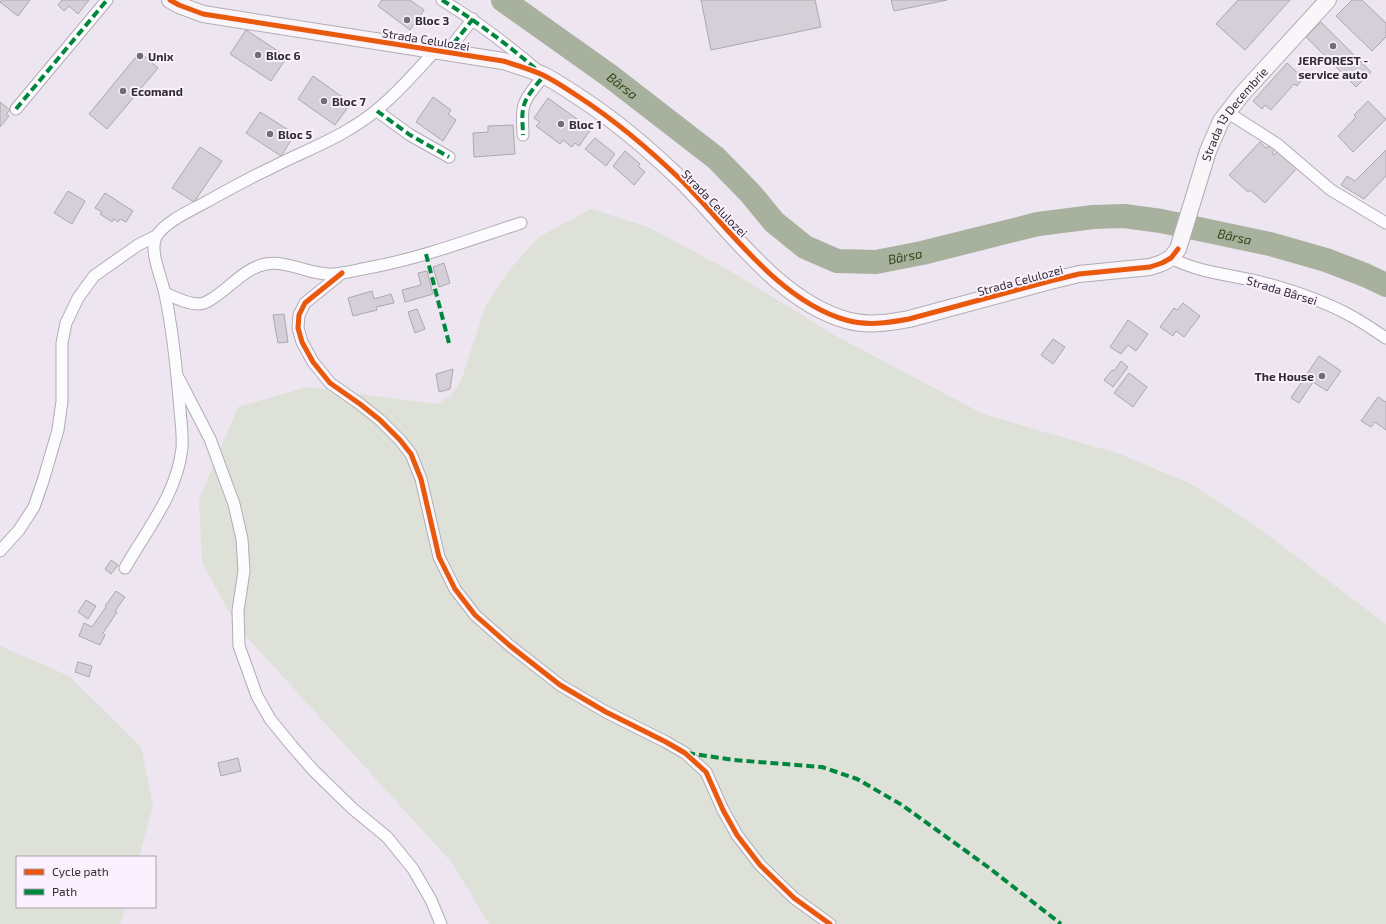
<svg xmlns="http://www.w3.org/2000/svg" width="1386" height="924" font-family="'Exo 2',sans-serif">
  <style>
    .green { fill: #dee1d8 }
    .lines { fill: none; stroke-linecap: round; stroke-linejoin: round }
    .river { stroke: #a8b09e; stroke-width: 24 }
    .building { fill: #d5d0d7; stroke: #ada7af }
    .street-casing { stroke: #b2acb4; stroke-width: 13 }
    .secondary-casing { stroke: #b2acb4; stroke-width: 18 }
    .street { stroke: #fcfbfd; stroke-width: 11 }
    .secondary { stroke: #f9f6fa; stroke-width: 16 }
    .quiet { stroke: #00873e; stroke-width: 4; stroke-dasharray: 8 4; stroke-linecap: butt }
    .cycleway-casing { stroke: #faf0fe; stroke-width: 8 }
    .cycleway { stroke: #e8590c; stroke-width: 5 }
    .poi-dot { fill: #736d76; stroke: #faf0fe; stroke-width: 1.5 }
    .labels { text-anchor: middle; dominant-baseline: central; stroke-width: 4; stroke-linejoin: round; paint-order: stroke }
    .poi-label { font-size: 12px; font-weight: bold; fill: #322d34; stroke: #faf0fe; text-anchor: start }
    .street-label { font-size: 12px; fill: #322d34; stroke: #faf0fe }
    .water-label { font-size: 13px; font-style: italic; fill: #314716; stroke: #faf0fe }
  </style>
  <rect width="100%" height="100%" fill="#ede5f0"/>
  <g class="green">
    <path d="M591 209 648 227 730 271 836 336 983 414 1120 454 1191 484 1253 524 1386 624V924H489L453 864 237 626 202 563 199 500 238 407 307 387 436 404C448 399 455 392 461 381L486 305 510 269 539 237Z"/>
    <path d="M0 646 69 676 141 747 153 806 139 857H17V907H125L120 924H0Z"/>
  </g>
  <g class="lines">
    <path class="river" id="s1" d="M503 0 610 76 716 158 751 194 774 222 805 247 837 261 876 262 922 253 1038 224 1093 217 1124 216 1161 221 1270 244 1326 260 1365 275 1386 285"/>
  </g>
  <g class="building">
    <path d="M2 0H30L18 16 0 2Z"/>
    <path d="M62 0H89L78 14 69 6 64 11 58 5Z"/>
    <path d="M382 0H410L424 10 410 30 378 6Z"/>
    <path d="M701 0H815L821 27 711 50Z"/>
    <path d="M891 0H947L894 11Z"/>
    <path d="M1238 0H1290L1245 50 1216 24Z"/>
    <path d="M1352 0H1362L1386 23V37L1372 51 1336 16Z"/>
    <path d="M1321 22 1371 72 1356 87 1306 37Z"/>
    <path d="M246 30 287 57 271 81 230 54Z"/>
    <path d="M140 52 158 68 107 129 89 114Z"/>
    <path d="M1287 63 1303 78 1297 86 1294 84 1271 110 1265 105 1262 109 1253 101Z"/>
    <path d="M313 76 351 103 335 125 298 99Z"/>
    <path d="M433 97 451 110 448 114 456 120 443 141 416 122Z"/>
    <path d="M548 98 591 129 579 146 575 143 572 147 563 140 560 144 536 126 540 122 534 118Z"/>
    <path d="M1368 101 1386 119 1353 152 1338 136 1356 117 1354 115Z"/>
    <path d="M0 102 10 110 6 114 9 116 0 127Z"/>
    <path d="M260 112 295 134 281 156 246 133Z"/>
    <path d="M513 125 515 154 474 157 473 133 488 132V126Z"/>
    <path d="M595 138 615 154 606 166 585 149Z"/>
    <path d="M1260 142 1266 148 1270 145 1275 149 1272 153 1274 155 1279 149 1299 166 1265 203 1250 190 1248 192 1229 175Z"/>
    <path d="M200 147 222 161 194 202 172 188Z"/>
    <path d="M1386 150V176L1364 199 1341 185 1347 176 1355 181Z"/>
    <path d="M625 151 640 164 638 166 645 172 634 185 613 166Z"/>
    <path d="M68 191 85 201 72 224 54 213Z"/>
    <path d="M105 193 133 211 126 222 120 219 118 222 114 219 112 222 100 214 102 212 95 208Z"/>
    <path d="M444 263 450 283 439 287 433 267Z"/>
    <path d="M427 271 433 294 405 302 402 290 421 285 418 273Z"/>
    <path d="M372 291 374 299 391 294 394 303 376 307 377 310 353 316 348 298Z"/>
    <path d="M1183 303 1200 316 1184 337 1176 331 1173 336 1160 327 1174 308 1177 310Z"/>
    <path d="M417 309 425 329 415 333 408 312Z"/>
    <path d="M284 314 288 342 278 343 273 315Z"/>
    <path d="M1128 320 1148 334 1136 351 1128 345 1121 354 1110 347Z"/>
    <path d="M1053 339 1065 347 1053 364 1041 355Z"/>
    <path d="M1319 356 1341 371 1327 391 1313 382 1299 403 1291 398Z"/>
    <path d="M1121 361 1128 367 1113 387 1104 380 1112 370 1114 371Z"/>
    <path d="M453 369 450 389 439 392 436 374Z"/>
    <path d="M1129 373 1147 387 1133 407 1114 393Z"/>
    <path d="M1378 397 1386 402V430L1375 422 1371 427 1361 421Z"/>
    <path d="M111 560 118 565 111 574 105 569Z"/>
    <path d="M116 591 125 597 115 611 117 612 103 633 105 635 100 645 79 636 84 623 92 627 106 607 105 606Z"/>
    <path d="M86 600 96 606 88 619 78 612Z"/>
    <path d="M78 662 92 666 89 677 75 672Z"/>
    <path d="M238 758 241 771 221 776 218 763Z"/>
  </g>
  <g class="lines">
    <defs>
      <g id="street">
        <path d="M442 0C479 23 511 47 544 76 537 84 527 95 524 105 521 115 523 125 523 135"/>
        <path d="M446 53 473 19"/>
        <path d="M16 109 107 0"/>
        <path d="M377 111 410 135 449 157"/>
        <path d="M1227 112 1277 144 1331 190 1386 223"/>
        <path d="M1171 258C1201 274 1236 275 1268 284 1297 292 1326 302 1353 317 1364 323 1375 331 1386 338"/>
        <path d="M342 273 305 303 299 315 298 328 302 342 313 362 330 383 360 404 380 420 400 440 411 454 421 479 439 557 455 589 475 615 509 645 560 685 606 712 666 742 685 753 706 772 723 810 737 835 760 865 794 898 830 924"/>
        <path d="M165 293C176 298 187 304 199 304 203 304 207 302 210 300 229 289 244 268 266 264 289 260 311 276 334 274 347 273 360 269 373 267 424 257 472 239 521 223"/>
        <path d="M179 379 210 439 234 504 242 539 244 571 238 611 239 646 257 696 270 719 292 746 313 770 353 809 387 837 413 869 431 900 441 924"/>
        <path d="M0 551 19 530 34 507 43 481 58 430 62 401V343L66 323 78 298 94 276 138 245 156 236"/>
        <path d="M125 568C147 529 177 494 182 448 183 436 181 422 180 410 177 372 173 332 165 294 162 278 149 252 156 237 164 222 192 210 206 202 228 190 249 178 271 168 297 154 326 144 351 128 384 109 409 79 435 51"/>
      </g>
      <g id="secondary">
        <path id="s2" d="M170 0 179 5 203 14 503 61C516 65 530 69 543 75 555 81 567 89 579 97 616 121 650 150 682 181 729 228 779 301 846 320 866 326 888 323 909 319L1050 281 1079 274 1150 267 1162 263 1171 258 1178 249 1208 151 1221 121 1242 94 1328 0"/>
      </g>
    </defs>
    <use href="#street" class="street-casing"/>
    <use href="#secondary" class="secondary-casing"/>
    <use href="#street" class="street"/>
    <use href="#secondary" class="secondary"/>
    <g class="quiet">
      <path d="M442 0C479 23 511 47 544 76 537 84 527 95 524 105 521 115 523 125 523 135"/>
      <path d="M446 53 473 19"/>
      <path d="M16 109 107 0"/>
      <path d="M377 111 410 135 449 157"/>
      <path d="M426 254 450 347"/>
      <path d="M687 753 734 760 822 767 857 779 902 805 988 867 1061 924"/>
    </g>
    <defs>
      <g id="cycleway">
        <path d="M170 0 179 5 203 14 503 61C516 65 530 69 543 75 555 81 567 89 579 97 616 121 650 150 682 181 729 228 779 301 846 320 866 326 888 323 909 319L1050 281 1079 274 1150 267 1162 263 1171 258 1178 249"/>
        <path d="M342 273 305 303 299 315 298 328 302 342 313 362 330 383 360 404 380 420 400 440 411 454 421 479 439 557 455 589 475 615 509 645 560 685 606 712 666 742 685 753 706 772 723 810 737 835 760 865 794 898 830 924"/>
      </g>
    </defs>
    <use href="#cycleway" class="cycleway-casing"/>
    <use href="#cycleway" class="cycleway"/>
  </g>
  <g class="poi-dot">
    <circle cx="407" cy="20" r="4"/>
    <circle cx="1333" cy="46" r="4"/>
    <circle cx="258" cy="55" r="4"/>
    <circle cx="140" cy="56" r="4"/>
    <circle cx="123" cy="91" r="4"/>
    <circle cx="324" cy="101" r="4"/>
    <circle cx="561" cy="124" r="4"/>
    <circle cx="270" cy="134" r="4"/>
    <circle cx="1322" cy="376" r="4"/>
  </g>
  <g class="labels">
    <g class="poi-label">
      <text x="415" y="20">Bloc 3</text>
      <text x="266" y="55">Bloc 6</text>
      <text x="148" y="56">Unix</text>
      <text x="1333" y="60" text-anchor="middle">JERFOREST -<tspan x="1333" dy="14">service auto</tspan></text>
      <text x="131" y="91">Ecomand</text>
      <text x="332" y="101">Bloc 7</text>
      <text x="569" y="124">Bloc 1</text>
      <text x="278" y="134">Bloc 5</text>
      <text x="1314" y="376" text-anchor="end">The House</text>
    </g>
    <g class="street-label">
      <text transform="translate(426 39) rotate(9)">Strada Celulozei</text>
      <text stroke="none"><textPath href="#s2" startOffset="1268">Strada 13 Decembrie</textPath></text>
      <text transform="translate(715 203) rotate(46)">Strada Celulozei</text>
      <text transform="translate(1020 280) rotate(-15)">Strada Celulozei</text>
      <text transform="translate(1282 290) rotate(17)">Strada Bârsei</text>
    </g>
    <g class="water-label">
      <text stroke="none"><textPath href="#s1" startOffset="147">Bârsa</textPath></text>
      <text stroke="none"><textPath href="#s1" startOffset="831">Bârsa</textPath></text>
      <text stroke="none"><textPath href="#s1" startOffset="495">Bârsa</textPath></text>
    </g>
  </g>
  <rect x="16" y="856" width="140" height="52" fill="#faf0fe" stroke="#aaa2ad"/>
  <rect x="24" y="869" width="20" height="6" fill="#e8590c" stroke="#aaa2ad"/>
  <text x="52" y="876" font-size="12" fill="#322d34">Cycle path</text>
  <rect x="24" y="889" width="20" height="6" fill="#00873e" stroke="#aaa2ad"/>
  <text x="52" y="896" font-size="12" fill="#322d34">Path</text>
</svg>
